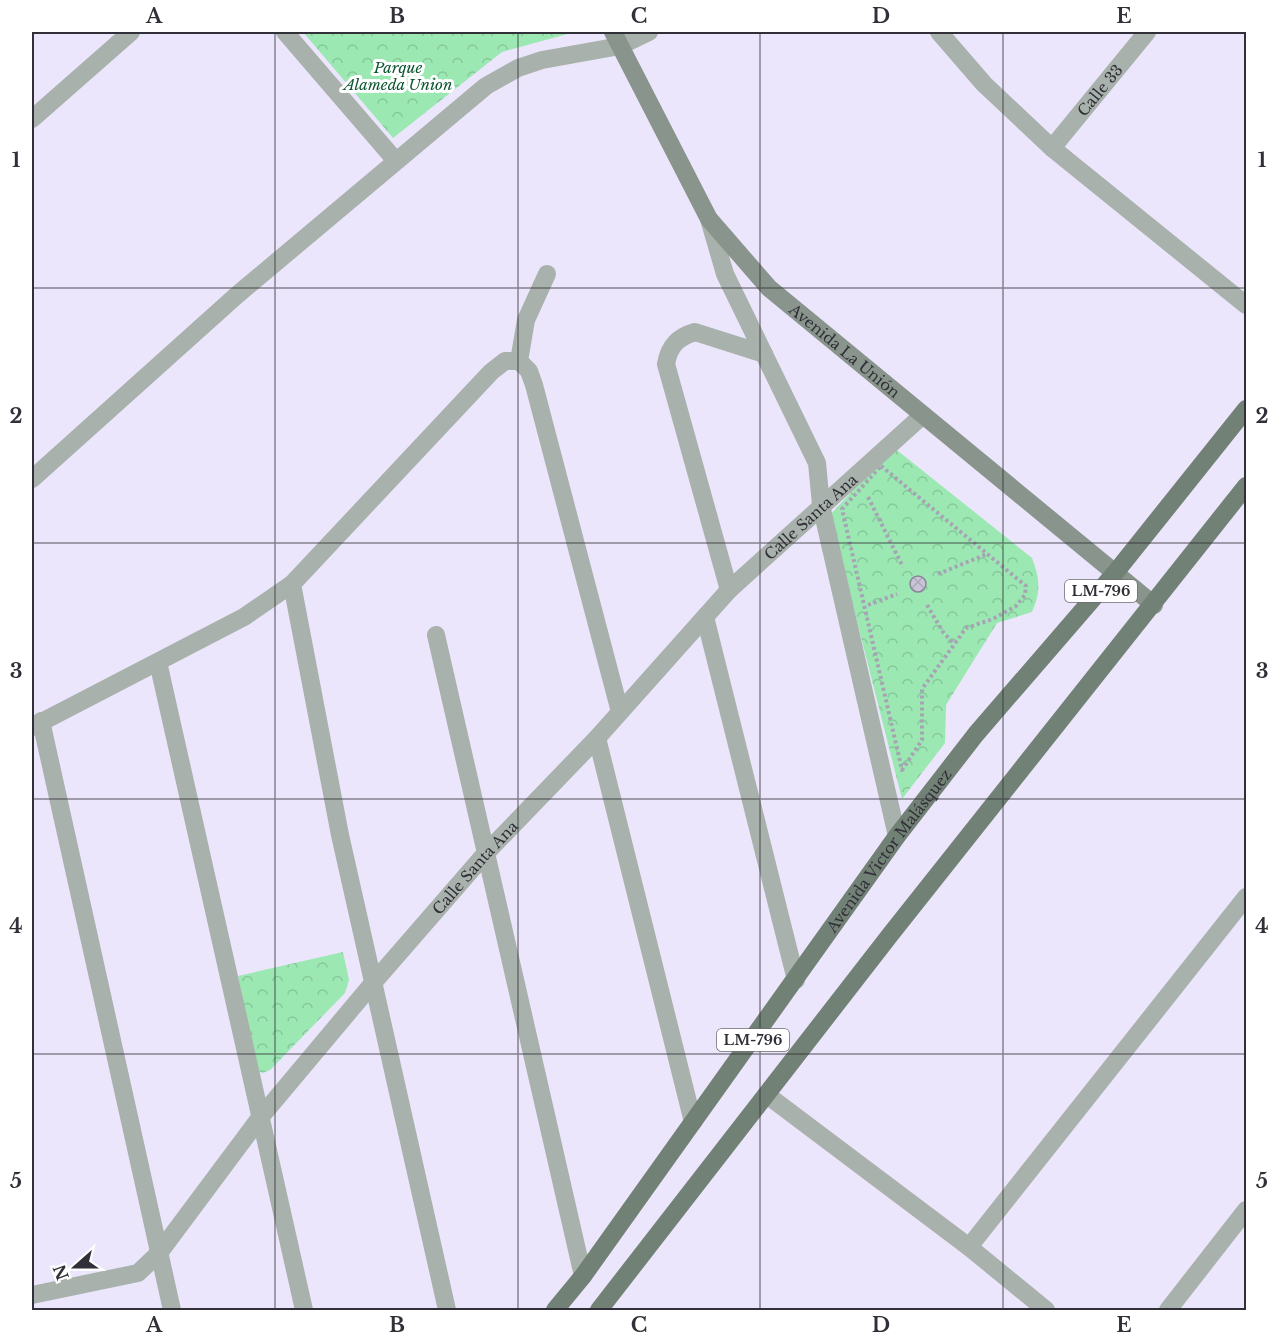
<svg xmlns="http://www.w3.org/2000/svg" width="1278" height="1342" font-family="'Libre Baskerville',serif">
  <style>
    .forest { fill: url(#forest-crowns) }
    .building { fill: url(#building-cross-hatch); stroke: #8a8498; stroke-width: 1.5 }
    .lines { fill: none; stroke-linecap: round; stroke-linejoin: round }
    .path { stroke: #a7a3b4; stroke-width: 4; stroke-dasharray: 3 3; stroke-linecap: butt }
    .minor { stroke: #a8b1ab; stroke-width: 18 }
    .secondary { stroke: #89958c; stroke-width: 18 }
    .primary { stroke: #728176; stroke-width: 18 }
    .grid { fill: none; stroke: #312f37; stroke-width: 1.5; stroke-opacity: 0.55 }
    .labels { text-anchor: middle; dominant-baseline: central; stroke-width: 6; stroke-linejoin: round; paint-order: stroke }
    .shield { fill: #fff; stroke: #6f6d73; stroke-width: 1.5 }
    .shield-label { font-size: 14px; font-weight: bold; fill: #312f37 }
    .park-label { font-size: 15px; font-style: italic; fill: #0b552e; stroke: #fff }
    .street-label { font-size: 15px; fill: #312f37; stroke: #fff }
    .neatline { fill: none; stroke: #312f37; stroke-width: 2 }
    .grid-label { font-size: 20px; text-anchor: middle; font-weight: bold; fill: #312f37 }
  </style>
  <defs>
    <pattern id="forest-crowns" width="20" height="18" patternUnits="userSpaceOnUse" patternTransform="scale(1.5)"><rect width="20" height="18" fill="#9be8b3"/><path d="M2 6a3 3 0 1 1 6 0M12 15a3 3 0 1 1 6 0" fill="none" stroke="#86c79b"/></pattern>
    <pattern id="building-cross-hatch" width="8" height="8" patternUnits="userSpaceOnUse" patternTransform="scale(1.5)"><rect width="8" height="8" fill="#c9c4d8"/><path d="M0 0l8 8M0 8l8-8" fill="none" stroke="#ada9ba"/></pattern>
  </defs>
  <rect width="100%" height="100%" fill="#ebe6fb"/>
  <g class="forest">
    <path d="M303 32H575L502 52 393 138Z"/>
    <path d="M893 447 1032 558C1040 579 1041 592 1032 612L997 623 946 705 945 743 902 799 830 515Z"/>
    <path d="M343 952 349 980 345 993 270 1070 263 1073 257 1071 238 976Z"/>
  </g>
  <circle class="building" cx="918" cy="584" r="8"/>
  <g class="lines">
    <g class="path">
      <path d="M881 466 1026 586 1025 595 1016 606 993 619 966 628 922 689V740L902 770 842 509Z"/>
      <path d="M868 497 903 567"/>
      <path d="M938 574 987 554"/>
      <path d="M868 605 897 594"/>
      <path d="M927 605 943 632 954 644"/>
    </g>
    <g class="minor">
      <path d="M285 32 396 161"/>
      <path d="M939 32 984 84 1052 148 1246 305"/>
      <path d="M32 119 131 32"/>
      <path id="s1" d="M1052 148 1147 32"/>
      <path d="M709 219 725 274 817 463 821 505 897 836"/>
      <path d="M519 361 526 320 547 274"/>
      <path d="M32 479 237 295 486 86 518 68 542 60 620 46 649 32"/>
      <path d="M292 584 340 835 447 1310"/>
      <path d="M729 590 666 364C669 346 678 337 695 332L764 354"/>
      <path d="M705 617 796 980"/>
      <path d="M436 635 583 1276"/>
      <path d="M158 662 304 1310"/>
      <path d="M41 721 172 1310"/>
      <path d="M32 727 244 617 292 584 491 372 505 361H519L529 371 534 385 620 712"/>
      <path d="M597 738 693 1122"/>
      <path d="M767 1095 969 1247 1046 1310"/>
      <path d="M969 1247 1246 897"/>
      <path id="s2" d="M32 1295 138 1273 159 1253 259 1119 373 983 486 853 597 738 729 590 923 415"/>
      <path d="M1168 1310 1246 1210"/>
    </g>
    <path class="secondary" id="s3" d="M613 32 709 219 769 288 1154 605"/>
    <g class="primary">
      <path id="s4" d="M555 1310 583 1276 897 836 976 734 1115 573 1246 409"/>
      <path d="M599 1310 890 935 1246 486"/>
    </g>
  </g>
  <path class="grid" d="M275 32V1310M518 32V1310M760 32V1310M1003 32V1310M32 288H1246M32 543H1246M32 799H1246M32 1054H1246"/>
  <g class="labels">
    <g class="shield">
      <rect x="1065" y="580" width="72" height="22" rx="4.5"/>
      <rect x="717" y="1029" width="72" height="22" rx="4.5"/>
    </g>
    <g class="shield-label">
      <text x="1101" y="591">LM-796</text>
      <text x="753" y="1040">LM-796</text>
    </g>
    <g class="park-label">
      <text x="398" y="67">Parque<tspan x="398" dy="17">Alameda Union</tspan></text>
    </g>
    <g class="street-label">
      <text stroke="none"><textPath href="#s1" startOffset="75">Calle 33</textPath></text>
      <text stroke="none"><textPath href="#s3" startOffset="400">Avenida La Unión</textPath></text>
      <text stroke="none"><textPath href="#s2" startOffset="1122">Calle Santa Ana</textPath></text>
      <text stroke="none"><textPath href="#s4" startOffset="568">Avenida Victor Malásquez</textPath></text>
      <text stroke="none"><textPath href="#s2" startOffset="636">Calle Santa Ana</textPath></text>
    </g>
  </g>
  <rect width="1278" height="1342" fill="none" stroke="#ffffff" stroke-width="66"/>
  <g transform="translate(75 1267) rotate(249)" stroke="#ffffff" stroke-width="4.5" paint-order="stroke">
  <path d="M0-4.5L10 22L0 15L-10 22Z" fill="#312f37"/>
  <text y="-9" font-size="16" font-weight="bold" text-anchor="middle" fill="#312f37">N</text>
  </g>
  <rect x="33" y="33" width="1212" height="1276" class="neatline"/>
  <g class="grid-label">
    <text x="154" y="23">A</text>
    <text x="397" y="23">B</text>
    <text x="639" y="23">C</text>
    <text x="881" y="23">D</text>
    <text x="1124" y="23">E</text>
    <text x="16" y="167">1</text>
    <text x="1262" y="167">1</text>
    <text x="16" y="423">2</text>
    <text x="1262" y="423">2</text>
    <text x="16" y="678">3</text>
    <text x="1262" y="678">3</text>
    <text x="16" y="933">4</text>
    <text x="1262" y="933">4</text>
    <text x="16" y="1188">5</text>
    <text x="1262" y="1188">5</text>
    <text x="154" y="1332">A</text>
    <text x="397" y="1332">B</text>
    <text x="639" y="1332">C</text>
    <text x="881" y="1332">D</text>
    <text x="1124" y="1332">E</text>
  </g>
</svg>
